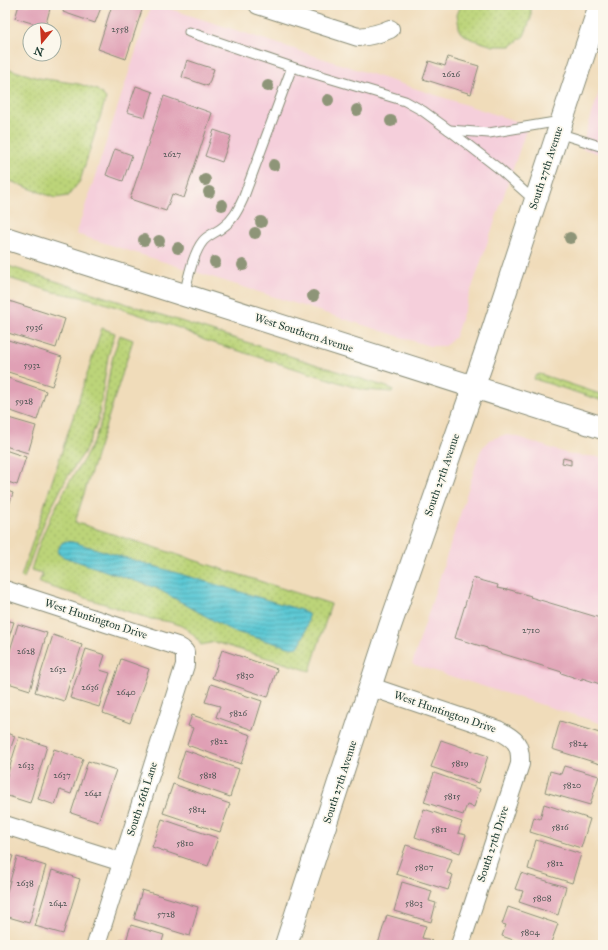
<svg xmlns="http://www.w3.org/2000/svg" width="608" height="950" font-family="'IM FELL Great Primer',serif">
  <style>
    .built { fill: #f5cfdb }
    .grass { fill: url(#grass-dots); stroke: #6e8856 }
    .water { fill: url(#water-rules); stroke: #3e8284 }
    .building { fill: #e0a0b5 }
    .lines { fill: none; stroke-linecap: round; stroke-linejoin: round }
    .service-casing { stroke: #888c77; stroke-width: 11 }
    .minor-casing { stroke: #888c77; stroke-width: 20 }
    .secondary-casing { stroke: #888c77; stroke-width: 24 }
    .service { stroke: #fff; stroke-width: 9 }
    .minor { stroke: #fff; stroke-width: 18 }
    .secondary { stroke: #fff; stroke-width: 22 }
    .tree { fill: #8e9578 }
    .labels { text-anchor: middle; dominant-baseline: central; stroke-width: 3.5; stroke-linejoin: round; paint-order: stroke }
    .number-label { font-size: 9px; fill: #4f5654 }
    .street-label { font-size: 11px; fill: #1f3d34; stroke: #fbf7ec }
  </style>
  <defs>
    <pattern id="grass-dots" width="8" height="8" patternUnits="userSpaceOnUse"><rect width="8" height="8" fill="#bcd479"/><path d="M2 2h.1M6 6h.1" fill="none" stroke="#a1b769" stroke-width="1.8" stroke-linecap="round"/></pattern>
    <pattern id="water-rules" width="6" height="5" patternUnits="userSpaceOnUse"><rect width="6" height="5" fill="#5cc8d4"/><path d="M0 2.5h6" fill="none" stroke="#4ba4ad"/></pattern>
  </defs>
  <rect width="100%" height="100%" fill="#fbf7ec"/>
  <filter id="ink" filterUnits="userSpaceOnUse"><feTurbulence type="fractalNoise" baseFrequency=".025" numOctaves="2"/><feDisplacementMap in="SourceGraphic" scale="8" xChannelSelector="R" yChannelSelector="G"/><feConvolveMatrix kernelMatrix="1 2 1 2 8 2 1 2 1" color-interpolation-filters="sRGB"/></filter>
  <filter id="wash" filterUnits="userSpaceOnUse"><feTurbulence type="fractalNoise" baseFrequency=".012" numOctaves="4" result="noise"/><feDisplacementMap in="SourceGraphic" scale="16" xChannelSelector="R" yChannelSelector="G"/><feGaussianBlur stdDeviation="0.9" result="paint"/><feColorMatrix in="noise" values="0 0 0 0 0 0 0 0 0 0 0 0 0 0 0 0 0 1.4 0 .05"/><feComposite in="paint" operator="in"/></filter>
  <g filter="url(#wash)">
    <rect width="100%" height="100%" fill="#f0dcba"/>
    <g class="built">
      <path d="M151 5H158L528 125 455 337 445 346H429L76 234Z"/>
      <path d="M603 80V155L581 148Z"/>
      <path d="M504 435 515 436 571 455 603 457V724L412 664 480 452 483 447 489 440Z"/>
    </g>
    <g class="grass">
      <path d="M461 5H531V18L524 36 511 46H493L471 39 460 32 457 15Z"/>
      <path d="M5 68 39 78 79 84 97 90 106 98 80 181 68 196 55 198 5 179Z"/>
      <path d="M5 265 393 389 392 392 364 390 357 388 204 340 179 328 92 299 54 292 5 277Z"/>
      <path d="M102 328 115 333 108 356 98 421 85 451 66 479 45 520 24 578 21 577Z"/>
      <path d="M120 335 133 340 75 522 331 604 310 671 215 642 201 645C187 624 175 622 151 619L39 583 41 577 43 578V576L41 575 42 573 31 570C35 557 39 544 44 532 50 517 58 503 66 488 76 470 90 453 97 433 105 413 106 391 110 370 112 358 116 347 120 335Z"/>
      <path d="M540 374 603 395V401L534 379 535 376Z"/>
    </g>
    <path class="water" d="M65 541 73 542 301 610 308 614C310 622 303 640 298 647L292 648 232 631 156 588 64 557 60 555 57 552 61 544Z"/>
    <g id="blocks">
      <g class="building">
        <path d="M19 5H51L45 27 15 18Z"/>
        <path d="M65 5H102L95 23 63 12Z"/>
        <path d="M112 5H137L143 7 126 59 98 49Z"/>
        <path d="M448 57 479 66 471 94 423 79 429 61 445 66Z"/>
        <path d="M187 60 214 69 208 86 182 77Z"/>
        <path d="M136 86 153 92 145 117 127 112Z"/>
        <path d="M164 96 212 113 184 198 172 194 166 211 130 199Z"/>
        <path d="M214 130 231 136 222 162 205 156Z"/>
        <path d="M115 149 132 155 123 181 106 175Z"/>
        <path d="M6 300 65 319 56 348 5 332V319L6 316H5V303Z"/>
        <path d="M5 339 62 357 52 386 5 371Z"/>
        <path d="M5 377 46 391 37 420 5 409Z"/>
        <path d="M5 417 36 426 28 453 5 446Z"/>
        <path d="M5 450 26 457 17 485 5 481Z"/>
        <path d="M563 458 571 460V465L562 463Z"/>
        <path d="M5 490 13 493 5 517Z"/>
        <path d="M473 578 498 585 497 588 507 590V589L531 596 530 597 600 618V620L603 621V685L582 678V680L561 673 562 672 487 649V648L455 638Z"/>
        <path d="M5 620 14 622 5 649Z"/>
        <path d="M18 624 47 633 30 690 5 682V667Z"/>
        <path d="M53 635 82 645 64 701 35 692Z"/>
        <path d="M86 649 105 655 100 670 110 673 99 707 70 698Z"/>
        <path d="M222 650 277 669 268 697 212 678Z"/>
        <path d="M121 659 149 669 130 723 103 713Z"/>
        <path d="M211 684 262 701 253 730 216 717 220 706 205 702Z"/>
        <path d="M192 715 251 735 241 764 187 745 193 728 188 726Z"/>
        <path d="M560 721 603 734V754L600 764 552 749Z"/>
        <path d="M5 732 15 736 5 764Z"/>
        <path d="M19 737 47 746 30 803 5 795V782Z"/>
        <path d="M441 740 488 756 479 783 431 767Z"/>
        <path d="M54 749 83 759 71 794 60 790 55 805 38 799Z"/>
        <path d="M185 750 239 769 230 797 176 778Z"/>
        <path d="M88 761 116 770 98 822 71 813Z"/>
        <path d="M564 766 599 776 590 805 545 792 550 771 561 774Z"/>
        <path d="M434 773 480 789 474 807 467 805 463 815 424 802Z"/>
        <path d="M173 784 230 804 220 832 163 813Z"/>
        <path d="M544 804 590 819 581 848 530 832 534 817 540 819Z"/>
        <path d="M424 809 462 822 458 833 466 835 460 853 415 837Z"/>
        <path d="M162 819 218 838 208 866 152 847Z"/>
        <path d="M536 840 581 854 572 883 528 869Z"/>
        <path d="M406 845 452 859 447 873 453 875 448 890 396 874Z"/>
        <path d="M5 854 13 856 5 881Z"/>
        <path d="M17 857 46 866 29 923 5 916V898Z"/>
        <path d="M52 870 80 879 63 934 35 926Z"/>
        <path d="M521 873 566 887 558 915 519 902 523 891 515 889Z"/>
        <path d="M402 882 432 891 429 901 436 903 431 922 394 911Z"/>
        <path d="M142 890 198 907 190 936 134 919Z"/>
        <path d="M508 907 558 924 550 945H527L502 936 506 925 502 924Z"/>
        <path d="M387 915 426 926 422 938 432 940 430 945H382L378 944Z"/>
        <path d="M131 925 164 935 161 945H119L121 939 126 941Z"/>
      </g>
    </g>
  </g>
  <g filter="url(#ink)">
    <use href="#blocks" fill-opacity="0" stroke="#888c77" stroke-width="1"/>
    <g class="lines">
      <defs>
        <g id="service">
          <path d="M189 32 292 67 405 101 423 111 449 130 498 168 535 201"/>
          <path d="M449 130 489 133 561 121"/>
          <path d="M558 133 603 147"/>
          <path d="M184 295C188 279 193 253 203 241 208 235 217 232 223 227 233 220 238 210 243 199L292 67"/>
        </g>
        <g id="minor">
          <path d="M258 5 358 37C370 36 379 34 390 29"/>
          <path d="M5 590 177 646 182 649 185 652V665L96 945"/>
          <path d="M371 687 498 730C515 739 521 743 520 764L460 945"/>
          <path d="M5 825 122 862"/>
        </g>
        <g id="secondary">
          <path d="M5 238 184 295 603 428"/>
          <path d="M286 945 390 626 487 348 600 5"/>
        </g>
      </defs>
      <use href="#service" class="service-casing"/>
      <use href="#minor" class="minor-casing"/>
      <use href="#secondary" class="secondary-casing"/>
      <use href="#service" class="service"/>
      <use href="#minor" class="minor"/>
      <use href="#secondary" class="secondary"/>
    </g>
    <g class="tree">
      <circle cx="268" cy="86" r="6"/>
      <circle cx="328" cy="100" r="6"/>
      <circle cx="357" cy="110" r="6"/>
      <circle cx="391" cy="121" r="6"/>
      <circle cx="274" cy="165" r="6"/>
      <circle cx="205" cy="180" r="6"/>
      <circle cx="209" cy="192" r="6"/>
      <circle cx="222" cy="205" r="6"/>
      <circle cx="261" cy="222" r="6"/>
      <circle cx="255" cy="233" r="6"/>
      <circle cx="570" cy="238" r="6"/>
      <circle cx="144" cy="240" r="6"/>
      <circle cx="159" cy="241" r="6"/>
      <circle cx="178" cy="248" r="6"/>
      <circle cx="215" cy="262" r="6"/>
      <circle cx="243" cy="265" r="6"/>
      <circle cx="313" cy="296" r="6"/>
    </g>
  </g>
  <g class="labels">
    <g class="number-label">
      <text x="120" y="28">2558</text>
      <text x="451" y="73">2626</text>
      <text x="172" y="153">2627</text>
      <text x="34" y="326">5936</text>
      <text x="32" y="364">5932</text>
      <text x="24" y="400">5928</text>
      <text x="531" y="629">2710</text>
      <text x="26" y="650">2628</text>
      <text x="58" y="668">2632</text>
      <text x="245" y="674">5830</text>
      <text x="90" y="686">2636</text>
      <text x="126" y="691">2640</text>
      <text x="238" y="712">5826</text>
      <text x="219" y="740">5822</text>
      <text x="578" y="742">5824</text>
      <text x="460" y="762">5819</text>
      <text x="26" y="764">2633</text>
      <text x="62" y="774">2637</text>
      <text x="208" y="774">5818</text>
      <text x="572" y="784">5820</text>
      <text x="93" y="792">2641</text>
      <text x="452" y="795">5815</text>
      <text x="197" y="808">5814</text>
      <text x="560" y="826">5816</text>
      <text x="439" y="828">5811</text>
      <text x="185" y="842">5810</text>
      <text x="555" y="862">5812</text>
      <text x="424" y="866">5807</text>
      <text x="25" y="882">2638</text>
      <text x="542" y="897">5808</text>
      <text x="58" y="902">2642</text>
      <text x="414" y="902">5803</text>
      <text x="166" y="913">5728</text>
      <text x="530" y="931">5804</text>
    </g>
    <g class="street-label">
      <text transform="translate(546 168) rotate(-72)">South 27th Avenue</text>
      <text transform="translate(304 333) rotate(18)">West Southern Avenue</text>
      <text transform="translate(442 475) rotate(-71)">South 27th Avenue</text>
      <text transform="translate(96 619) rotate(18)">West Huntington Drive</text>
      <text transform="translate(445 712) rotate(19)">West Huntington Drive</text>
      <text transform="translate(340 782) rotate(-72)">South 27th Avenue</text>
      <text transform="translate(142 799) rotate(-72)">South 26th Lane</text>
      <text transform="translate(493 844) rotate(-72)">South 27th Drive</text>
    </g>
  </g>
  <rect width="608" height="950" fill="none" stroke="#fbf7ec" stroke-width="20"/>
  <g transform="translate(42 42) rotate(198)"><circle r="19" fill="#fbf7ec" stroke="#a3ada2"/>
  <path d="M0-3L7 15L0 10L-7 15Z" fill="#c8321e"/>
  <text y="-6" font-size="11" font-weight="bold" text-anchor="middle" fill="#1f3d34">N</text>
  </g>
</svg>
